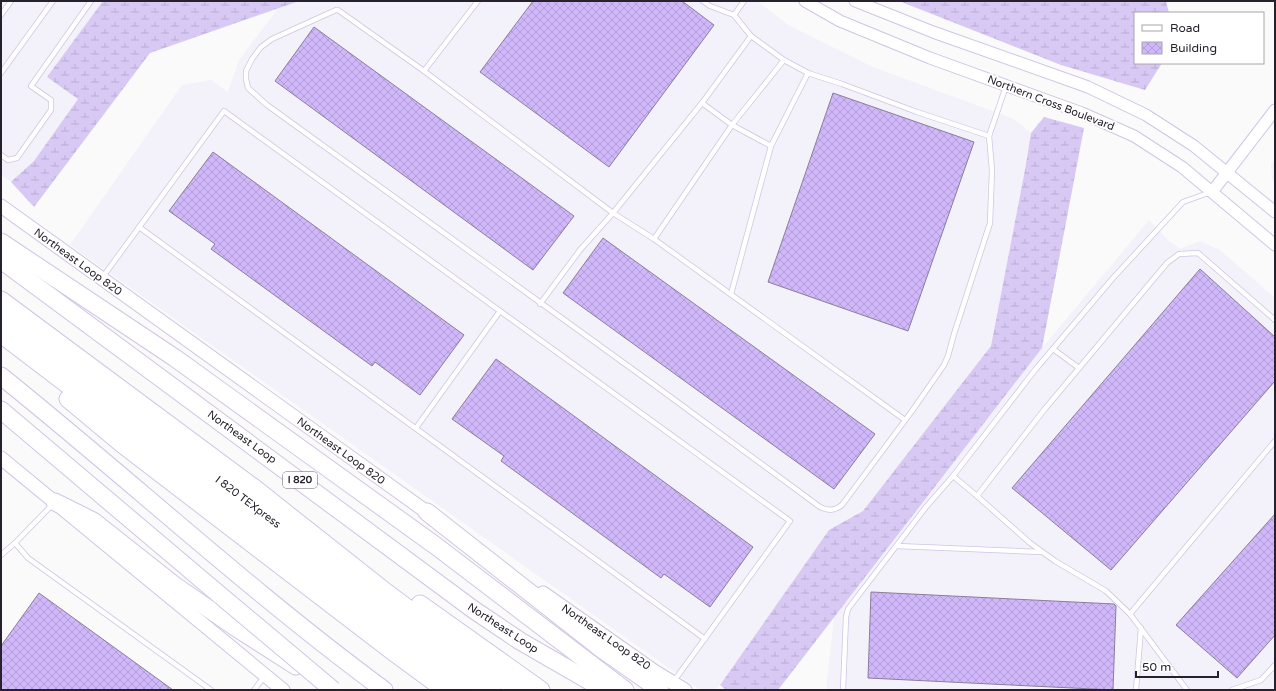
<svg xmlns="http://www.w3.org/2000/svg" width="1276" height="691" font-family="'Varela Round',sans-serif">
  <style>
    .built { fill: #f3f1f9 }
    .wetland { fill: url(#wetland-marsh) }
    .building { fill: url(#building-cross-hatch); stroke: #897e9c }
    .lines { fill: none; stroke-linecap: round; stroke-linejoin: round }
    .service-casing { stroke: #d0c5e5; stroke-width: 6 }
    .tertiary-casing { stroke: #d0c5e5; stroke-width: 13 }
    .secondary-casing { stroke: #d0c5e5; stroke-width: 15 }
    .motorway-casing { stroke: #d0c5e5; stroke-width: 19 }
    .service { stroke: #fff; stroke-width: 4.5 }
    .tertiary { stroke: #fff; stroke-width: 11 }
    .secondary { stroke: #fff; stroke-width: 13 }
    .motorway { stroke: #fff; stroke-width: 17 }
    .motorway-bridge-casing { stroke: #d0c5e5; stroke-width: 19; stroke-linecap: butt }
    .motorway-bridge { stroke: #fff; stroke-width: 17 }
    .labels { text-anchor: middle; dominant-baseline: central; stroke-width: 4; stroke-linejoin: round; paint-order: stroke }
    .shield { fill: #fff; stroke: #67646c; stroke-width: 1 }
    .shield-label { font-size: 10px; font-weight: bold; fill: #26212d }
    .street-label { font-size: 11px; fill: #26212d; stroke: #fff }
  </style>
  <defs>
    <pattern id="wetland-marsh" width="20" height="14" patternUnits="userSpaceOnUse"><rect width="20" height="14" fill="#d8c8f4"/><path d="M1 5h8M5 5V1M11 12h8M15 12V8" fill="none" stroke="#b9acd2"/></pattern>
    <pattern id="building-cross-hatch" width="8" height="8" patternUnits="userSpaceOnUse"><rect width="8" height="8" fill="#d0b7fa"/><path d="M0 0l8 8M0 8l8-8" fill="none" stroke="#b29dd7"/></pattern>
  </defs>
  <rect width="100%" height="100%" fill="#fafafa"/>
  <g class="built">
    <path d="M1 1H103L47 77 78 99 34 161 11 182 1 175Z"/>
    <path d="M298 1H757L788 25 873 67 1014 119 1031 133 1025 170 991 346 863 511 829 530 716 690H700L70 245 182 85 211 80 228 92 239 60 279 7Z"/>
    <path d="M1275 158V185L1272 179 1271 164Z"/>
    <path d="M1149 220 1168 240 1180 249 1200 241 1220 250 1275 298V690H826L834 618 1042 348Z"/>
  </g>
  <g class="wetland">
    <path d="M103 1H299L150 53 34 207 11 182 34 161 78 99 47 77Z"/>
    <path d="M899 1H1166L1169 13H1135V63H1162L1145 90 1061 65Z"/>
    <path d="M1044 117 1084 128 1042 348 778 690H726L720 685 829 530 863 511 991 346 1025 170 1031 133Z"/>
  </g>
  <g class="building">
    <path d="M533 1H682L714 25 609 167 480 72Z"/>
    <path d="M314 27 574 216 533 270 275 81Z"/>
    <path d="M833 93 974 142 908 331 768 282Z"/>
    <path d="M213 152 464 335 420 395 375 362 372 366 211 249 215 244 169 211Z"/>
    <path d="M603 238 875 434 834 489 563 293Z"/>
    <path d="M1200 269 1275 337V381L1111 570 1012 488Z"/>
    <path d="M496 359 753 547 710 607 664 574 661 578 501 461 504 456 452 419Z"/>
    <path d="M1275 514V635L1237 678 1176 625Z"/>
    <path d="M871 592 1114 604 1116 606 1113 690 868 678Z"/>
    <path d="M39 593 173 690H1V646Z"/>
  </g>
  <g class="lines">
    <defs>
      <g id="service">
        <path d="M478 1 424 71 338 10H336L272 39 261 47 252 59 246 71V79L248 88 267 105 653 384 820 507C829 511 834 511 842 505L912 411 944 365 948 356 954 334 990 223 992 170 989 136 1006 86"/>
        <path d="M703 1 710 6 734 15"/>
        <path d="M744 1 734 15 751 36 702 103 613 213 654 239 905 420"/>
        <path d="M1 15 11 1"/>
        <path d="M751 36 784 60 808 73 842 84 917 112 989 136"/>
        <path d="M424 71 613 213 580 250 540 304"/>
        <path d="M1 73 53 1"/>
        <path d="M702 103 732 125 771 146"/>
        <path d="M1 155 8 160 17 158 51 110V100L31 86 91 1"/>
        <path d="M139 227 705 639"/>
        <path d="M654 239 732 125 784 60"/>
        <path d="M102 278 224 111 790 521 674 681"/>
        <path d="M731 294 771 146 808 73"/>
        <path d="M1053 349 1079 368"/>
        <path d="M416 428 500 311"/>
        <path d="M953 476 977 496 1044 410 1167 263 1179 254 1198 253 1275 320"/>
        <path d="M977 496 1030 543 1055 561 1106 591 1130 614 1187 690"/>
        <path d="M53 504 15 543 28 558 211 690"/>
        <path d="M897 546 1041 552"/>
        <path d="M1 555 15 543"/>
        <path d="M1130 614 1275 441"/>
        <path d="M254 690 264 677"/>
        <path d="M843 690 846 617 848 609 926 507 953 476 1035 370 1113 278 1183 202 1211 192"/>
        <path d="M1136 690 1141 628"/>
        <path d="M1232 690 1261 680 1275 665"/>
      </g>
      <g id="tertiary">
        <path d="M805 1 840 21 930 58 1082 113 1134 136 1182 167 1275 245"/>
        <path d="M855 1 933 32 1088 87 1146 115 1194 146 1275 212"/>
        <path d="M1212 192 1275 110"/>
      </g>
      <g id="secondary">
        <path d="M1 206 435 518"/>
        <path d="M1 458 283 690"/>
        <path d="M543 593 654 671 685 690"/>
      </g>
      <g id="motorway">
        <path d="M1 242 175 358 436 546 625 690"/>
        <path d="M1 260 474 610 520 641 605 690"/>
        <path d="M1 300 253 487 382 589 517 690"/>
        <path d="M1 317 237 494 492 690"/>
        <path d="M1 334 468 690"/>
        <path d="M1 376C129 479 251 592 384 690"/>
        <path d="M68 399 122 444 392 651 445 690"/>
        <path d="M1 410 221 596"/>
        <path d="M55 502 93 521 174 585 235 627 296 666"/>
        <path d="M427 512 603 650 660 690"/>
        <path d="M420 604 541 690"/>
      </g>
    </defs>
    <use href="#service" class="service-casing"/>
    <use href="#tertiary" class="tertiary-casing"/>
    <use href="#secondary" class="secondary-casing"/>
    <use href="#motorway" class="motorway-casing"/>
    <use href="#service" class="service"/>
    <use href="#tertiary" class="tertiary"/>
    <use href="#secondary" class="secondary"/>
    <use href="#motorway" class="motorway"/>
    <defs>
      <path id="motorway-bridge" d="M221 596 333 690"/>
    </defs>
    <use href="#motorway-bridge" class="motorway-bridge-casing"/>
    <use href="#motorway-bridge" class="motorway-bridge"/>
  </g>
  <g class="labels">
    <rect class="shield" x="283" y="472" width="34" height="16" rx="3"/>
    <g class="shield-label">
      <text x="300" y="480">I 820</text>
    </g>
    <g class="street-label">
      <text transform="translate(1051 103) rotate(21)">Northern Cross Boulevard</text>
      <text transform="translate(78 262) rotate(36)">Northeast Loop 820</text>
      <text transform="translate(242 437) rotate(36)">Northeast Loop</text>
      <text transform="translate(341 451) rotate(36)">Northeast Loop 820</text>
      <text transform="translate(248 502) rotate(37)">I 820 TEXpress</text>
      <text transform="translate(503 628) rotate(33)">Northeast Loop</text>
      <text transform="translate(606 637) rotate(35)">Northeast Loop 820</text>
    </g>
  </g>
  <rect width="1276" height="691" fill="none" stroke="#26212d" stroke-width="4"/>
  <rect x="1134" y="12" width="130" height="52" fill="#ffffff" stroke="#a8a6ab"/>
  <rect x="1142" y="25" width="20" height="6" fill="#ffffff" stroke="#a8a6ab"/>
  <text x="1170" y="32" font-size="12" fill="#26212d">Road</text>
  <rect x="1142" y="42" width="20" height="12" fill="url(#building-cross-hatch)" stroke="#a8a6ab"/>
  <text x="1170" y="52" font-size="12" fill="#26212d">Building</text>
  <path d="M1136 671v6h82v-6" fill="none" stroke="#26212d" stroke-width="2"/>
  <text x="1142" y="671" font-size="12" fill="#26212d" stroke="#ffffff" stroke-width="3" paint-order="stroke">50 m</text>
</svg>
